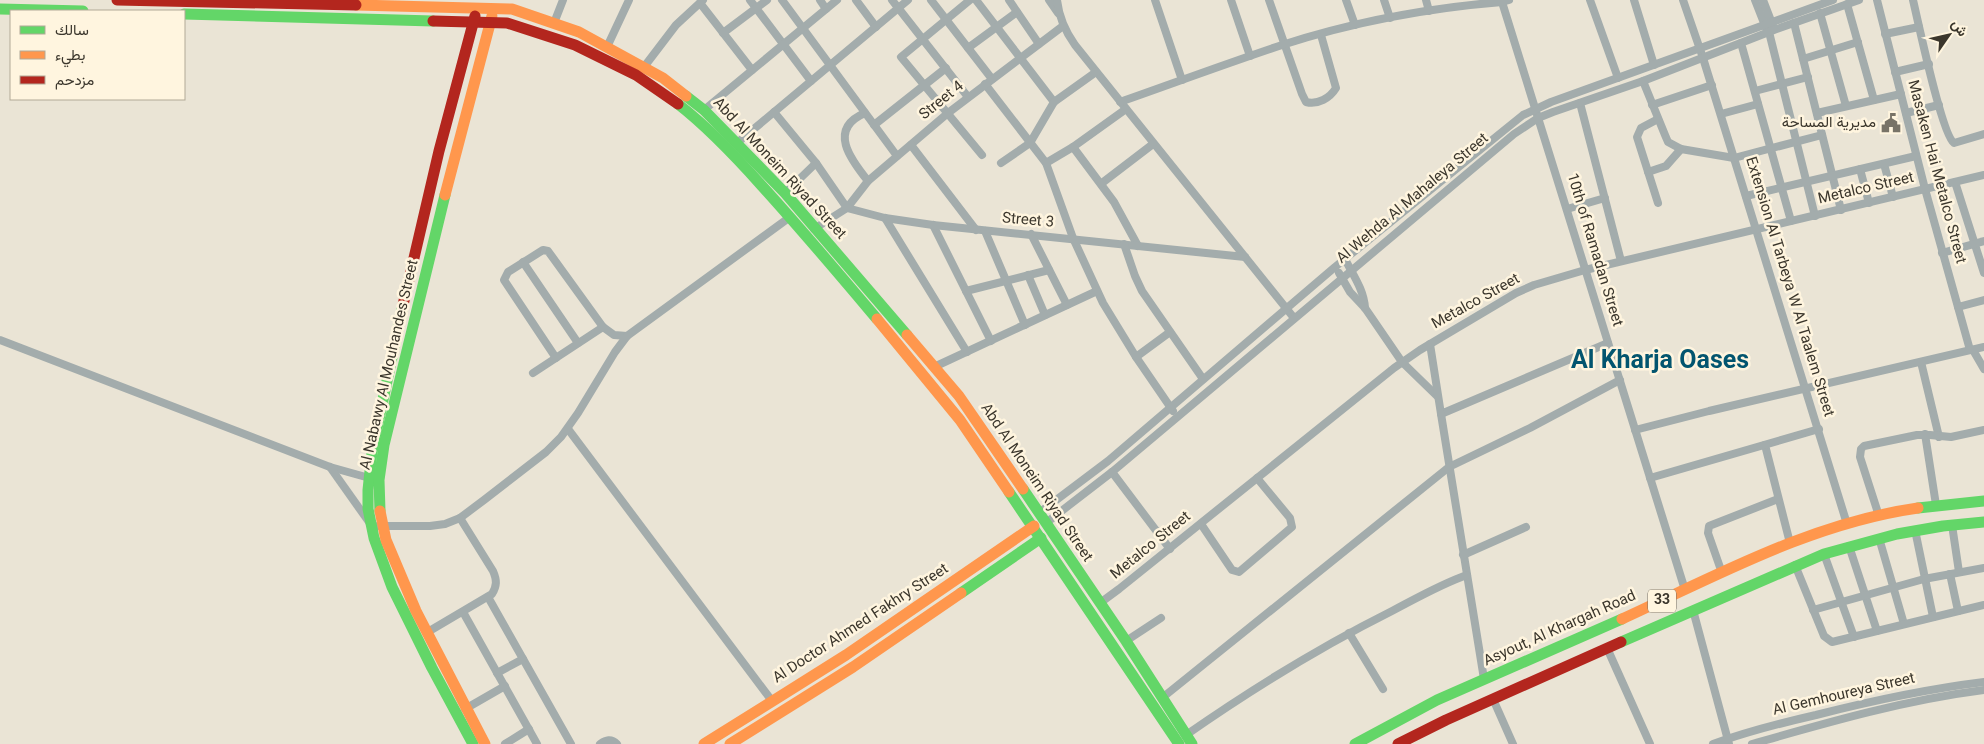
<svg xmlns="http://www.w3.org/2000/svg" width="1984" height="744" font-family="Georgia,Vazirmatn,serif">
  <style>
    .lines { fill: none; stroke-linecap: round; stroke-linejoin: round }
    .street { stroke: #a3acac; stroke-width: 8 }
    .fast { stroke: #63d668; stroke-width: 11 }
    .slow { stroke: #ff974d; stroke-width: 11 }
    .jam { stroke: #b3261e; stroke-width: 11 }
    .labels { text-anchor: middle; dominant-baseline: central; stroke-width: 5; stroke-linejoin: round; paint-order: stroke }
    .shield { fill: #fff5df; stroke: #766f62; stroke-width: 1 }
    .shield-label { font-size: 14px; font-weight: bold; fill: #3b362c }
    .street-label { font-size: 15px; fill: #3b362c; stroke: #fff5df }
    .poi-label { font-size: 15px; fill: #3b362c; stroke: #fff5df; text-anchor: end }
    .town-label { font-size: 25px; font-weight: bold; fill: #03556f; stroke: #fff5df }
  </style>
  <rect width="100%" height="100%" fill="#eae4d5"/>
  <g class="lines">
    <g class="street">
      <path d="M750 0 811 81"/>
      <path d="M782 0 897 156"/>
      <path d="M820 0 826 9"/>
      <path d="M856 0 876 27"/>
      <path d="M892 0 968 97"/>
      <path d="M931 0 992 79"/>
      <path d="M970 0 901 57 982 155"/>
      <path d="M976 0 1054 102"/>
      <path d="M1009 0 1039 44"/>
      <path d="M1049 0 1058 13"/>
      <path d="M1057 0C1059 18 1065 31 1075 45L1294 318"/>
      <path d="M1155 0 1182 80"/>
      <path d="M1231 0 1250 56"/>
      <path d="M1269 0 1302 94 1306 102C1318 105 1330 98 1336 88L1321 35"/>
      <path d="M1346 0 1355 25"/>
      <path d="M1384 0 1390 18"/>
      <path d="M1426 0 1429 11"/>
      <path d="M1590 0 1618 78"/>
      <path d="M1634 0 1654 65"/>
      <path d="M1683 0 1703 58 1847 524"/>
      <path d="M1755 0 1766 28"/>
      <path d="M1763 0 1773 26"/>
      <path d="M1877 0 1925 189 1970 350"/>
      <path d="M1913 0C1918 21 1942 135 1954 143L1984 134"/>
      <path d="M1502 2 1685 590"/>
      <path d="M700 3 752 70"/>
      <path d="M1847 4 1874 100"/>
      <path d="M1820 13 1846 106"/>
      <path d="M554 23 563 0"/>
      <path d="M1794 23 1841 210"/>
      <path d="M1769 32 1815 216"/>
      <path d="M723 33 767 0"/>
      <path d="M1885 34 1919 27"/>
      <path d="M1741 43 1791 221"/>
      <path d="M607 47 629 0"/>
      <path d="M968 48 1017 12"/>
      <path d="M1803 59 1858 42"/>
      <path d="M644 67 676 25 703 0"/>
      <path d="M1895 72 1929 64"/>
      <path d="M1643 81 1665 135 1668 142 1681 149 1734 158 1822 135"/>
      <path d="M985 84 1046 163 1073 238 1103 303 1136 357 1173 411"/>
      <path d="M1755 91 1808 77"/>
      <path d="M1120 102C1174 83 1228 63 1282 45 1353 22 1428 8 1502 2L1509 0"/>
      <path d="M1580 103 1621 261"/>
      <path d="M1652 105 1712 85"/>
      <path d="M704 110 837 0"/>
      <path d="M774 112 816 163 847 208 868 181 948 113 1063 26"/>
      <path d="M865 113C827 129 851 160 868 181"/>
      <path d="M1817 113 1901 94"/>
      <path d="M1906 113 1939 105"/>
      <path d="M1721 114 1758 104"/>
      <path d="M874 125 946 68"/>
      <path d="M737 143 908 0"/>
      <path d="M911 145 976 230"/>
      <path d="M1073 147 1114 202 1138 246"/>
      <path d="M1001 163 1030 143 1054 102 1096 72"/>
      <path d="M1046 163 1073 147 1126 109"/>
      <path d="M1884 164 1893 197"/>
      <path d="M1860 169 1869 203"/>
      <path d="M1648 172 1666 166 1681 149"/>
      <path d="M1955 182 1984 273"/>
      <path d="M1102 183 1153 144"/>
      <path d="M785 193 816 163"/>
      <path d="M1746 196 1916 156"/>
      <path d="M1658 203 1637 137 1641 128 1658 119"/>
      <path d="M1567 209 1605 198"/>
      <path d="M885 218 967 352"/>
      <path d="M933 225 991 341"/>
      <path d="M814 229 847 208 885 218 933 225 1245 257"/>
      <path d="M985 231 1025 325"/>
      <path d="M1031 234 1067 305"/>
      <path d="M1124 244 1135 276 1142 291 1203 379"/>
      <path d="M1942 253 1984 241"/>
      <path d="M1345 259C1353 275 1364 290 1365 308"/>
      <path d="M523 262 578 343"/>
      <path d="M1339 273 1350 292 1365 308 1402 362 1437 396"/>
      <path d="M1028 275 1045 315"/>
      <path d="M966 291 1049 270"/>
      <path d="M1958 307 1984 300"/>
      <path d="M0 340 330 467 373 479"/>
      <path d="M1430 344 1441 414 1608 343"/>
      <path d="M1973 350 1984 369"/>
      <path d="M1136 357 1170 332"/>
      <path d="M556 358 504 280 508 272 543 250 548 251 603 327 614 335 627 336"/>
      <path d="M1921 362 1939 437"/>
      <path d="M934 367 1097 291"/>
      <path d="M533 373 603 327"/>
      <path d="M1441 414 1484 679"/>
      <path d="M568 429 772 701"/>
      <path d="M1635 430 1709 411 1984 347"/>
      <path d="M1925 434 1936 505"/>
      <path d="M1765 445 1790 543"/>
      <path d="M330 467 369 522"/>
      <path d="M1112 472 1170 549"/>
      <path d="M1650 478 1819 429"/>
      <path d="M1039 513 1108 461 1335 267 1523 115 1551 102 1833 0"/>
      <path d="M1879 516 1860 457 1861 449 1864 446 1917 435H1930L1951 437 1984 430"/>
      <path d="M1046 523 1112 472 1514 134 1538 118 1553 112 1643 81 1774 30 1859 0"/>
      <path d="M1201 524 1232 570 1239 572 1292 527 1290 518 1257 478"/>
      <path d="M1952 525 1959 572"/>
      <path d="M378 526H430L445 524 460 518 484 500 546 452 561 437 578 413 615 352 627 336 790 217"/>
      <path d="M1915 530 1933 617"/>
      <path d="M1879 538 1904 624"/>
      <path d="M1849 546 1877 631"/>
      <path d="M1824 554 1854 637"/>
      <path d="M1463 555 1526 527"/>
      <path d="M1795 565 1824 636 1832 642 1984 605"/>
      <path d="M1722 573 1708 533 1709 526 1778 499"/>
      <path d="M1950 574 1958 611"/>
      <path d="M488 597 571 744"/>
      <path d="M1100 603 1119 589 1394 368 1420 350 1516 293 1534 285 1585 270 1984 175"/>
      <path d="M1693 610 1729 744"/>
      <path d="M1813 610 1924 579 1984 568"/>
      <path d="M463 612 537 744"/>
      <path d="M426 633 492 594C497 586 497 580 493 571L460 518"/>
      <path d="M1349 633 1383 689"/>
      <path d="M1126 641 1161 618"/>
      <path d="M1607 648 1650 744"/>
      <path d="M497 673 523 659"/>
      <path d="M1162 698 1449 467 1530 428 1620 380"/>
      <path d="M1493 699 1513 744"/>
      <path d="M465 709 505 686"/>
      <path d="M1186 735C1252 689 1320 647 1392 611 1417 598 1441 584 1467 575"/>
      <path d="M505 744 529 729"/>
      <path d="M600 744C606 740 611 738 617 744"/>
      <path d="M1713 744C1746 732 1781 723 1816 715 1871 701 1927 689 1984 682"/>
      <path d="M1752 744C1829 722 1905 700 1984 690"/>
    </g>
    <g class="fast">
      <path d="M0 9 83 11"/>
      <path d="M184 14 433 21"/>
      <path d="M686 96 704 110 785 193 907 335"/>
      <path d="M678 104C709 128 736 157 762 186 802 230 839 274 877 319"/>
      <path d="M403 305 372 452 368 490V509L374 538 392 587 432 668 473 744"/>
      <path d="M1023 489 1126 641 1192 744"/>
      <path d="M1009 492 1179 744"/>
      <path d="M1918 508 1984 501"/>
      <path d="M380 511 379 480 384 445 445 195"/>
      <path d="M961 593 1041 538"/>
      <path d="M1621 642 1824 554 1897 534 1943 526 1984 522"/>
      <path d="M1355 744 1437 700 1622 619"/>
    </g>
    <g class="slow">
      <path d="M356 5 512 9 579 32 663 78 686 96"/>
      <path d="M445 195 492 16"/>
      <path d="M877 319 960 420 1009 492"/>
      <path d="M907 335 959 396 1023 489"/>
      <path d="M380 511 386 540 416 611 485 744"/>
      <path d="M1622 619C1718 575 1812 523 1918 508"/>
      <path d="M704 744 846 655 1034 526"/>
      <path d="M730 744 853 667 961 593"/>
    </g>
    <g class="jam">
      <path d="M117 0 356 5"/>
      <path d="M433 21 507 23 575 45 636 75 678 104"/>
      <path d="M403 305 439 151 475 16"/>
      <path d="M1398 744 1446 720 1621 642"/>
    </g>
  </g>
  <defs>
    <symbol id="civic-bare" viewBox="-9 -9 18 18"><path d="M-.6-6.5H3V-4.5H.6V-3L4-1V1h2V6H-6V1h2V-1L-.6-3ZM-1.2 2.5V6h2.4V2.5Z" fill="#787367" stroke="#fff5df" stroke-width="2.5" paint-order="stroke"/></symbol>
  </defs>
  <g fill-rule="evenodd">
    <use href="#civic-bare" x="1877" y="109" width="28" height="28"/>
  </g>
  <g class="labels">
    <rect class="shield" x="1648" y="589.5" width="28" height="23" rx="4"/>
    <g class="shield-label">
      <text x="1662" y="601">33</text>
    </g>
    <g class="street-label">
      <text transform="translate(942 101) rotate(-39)">Street 4</text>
      <text transform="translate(779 169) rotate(47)">Abd Al Moneim Riyad Street</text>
      <text transform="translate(1936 172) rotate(75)">Masaken Hai Metalco Street</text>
      <text transform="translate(1866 189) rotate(-13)">Metalco Street</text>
      <text transform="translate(1413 199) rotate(-40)">Al Wehda Al Mahaleya Street</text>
      <text transform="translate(1028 221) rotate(5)">Street 3</text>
      <text transform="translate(1594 250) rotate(73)">10th of Ramadan Street</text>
      <text transform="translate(1789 287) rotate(73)">Extension Al Tarbeya W Al Taalem Street</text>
      <text transform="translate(1476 302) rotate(-29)">Metalco Street</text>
      <text transform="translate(390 365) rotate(-77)">Al Nabawy Al Mouhandes Street</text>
      <text transform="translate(1036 483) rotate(56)">Abd Al Moneim Riyad Street</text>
      <text transform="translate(1151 546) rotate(-39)">Metalco Street</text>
      <text transform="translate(861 624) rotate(-33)">Al Doctor Ahmed Fakhry Street</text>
      <text transform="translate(1560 629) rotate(-24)">Asyout, Al Khargah Road</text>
      <text transform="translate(1844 695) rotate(-13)">Al Gemhoureya Street</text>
    </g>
    <g class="poi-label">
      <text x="1876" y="123">مديرية المساحة</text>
    </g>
    <g class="town-label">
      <text x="1660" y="361">Al Kharja Oases</text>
    </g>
  </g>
  <rect x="10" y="10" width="175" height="90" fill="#fff5df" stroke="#b1a997"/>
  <rect x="20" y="26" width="25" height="8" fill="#63d668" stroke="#b1a997"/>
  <text x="55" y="35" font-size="15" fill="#3b362c">سالك</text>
  <rect x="20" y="51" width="25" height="8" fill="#ff974d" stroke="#b1a997"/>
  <text x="55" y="60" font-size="15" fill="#3b362c">بطيء</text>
  <rect x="20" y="76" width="25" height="8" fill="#b3261e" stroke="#b1a997"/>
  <text x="55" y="85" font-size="15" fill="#3b362c">مزدحم</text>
  <g transform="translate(1949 35) rotate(56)" stroke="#fff5df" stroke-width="4" paint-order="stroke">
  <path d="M0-4L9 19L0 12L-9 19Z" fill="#3b362c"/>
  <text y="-8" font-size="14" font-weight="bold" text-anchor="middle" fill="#3b362c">ش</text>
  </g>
</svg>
